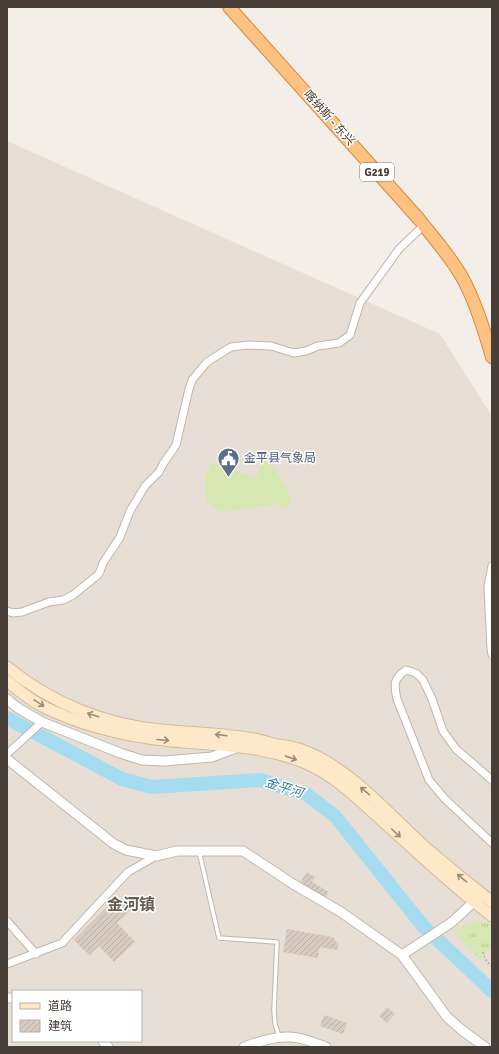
<svg xmlns="http://www.w3.org/2000/svg" width="499" height="1054" font-family="Signika,'Noto Sans SC',sans-serif">
  <style>
    .residential { fill: #e7dfd6; fill-rule: evenodd }
    .grass { fill: #d7e7b2 }
    .park { fill: url(#park-tufts) }
    .lines { fill: none; stroke-linecap: round; stroke-linejoin: round }
    .river { stroke: #a6dcef; stroke-width: 14 }
    .building { fill: url(#building-hatch) }
    .service-casing { stroke: #bfb5ab; stroke-width: 5.5 }
    .minor-casing { stroke: #bfb5ab; stroke-width: 9 }
    .tertiary-casing { stroke: #bfb5ab; stroke-width: 11 }
    .secondary-casing { stroke: #d3ba99; stroke-width: 13 }
    .trunk-casing { stroke: #da873c; stroke-width: 14 }
    .path { stroke: #c0ae9c; stroke-width: 1.5; stroke-dasharray: 2 2; stroke-linecap: butt }
    .service { stroke: #fff; stroke-width: 3.5 }
    .minor { stroke: #fff; stroke-width: 7 }
    .tertiary { stroke: #fff; stroke-width: 9 }
    .secondary { stroke: #fde8c8; stroke-width: 11 }
    .trunk { stroke: #fbc282; stroke-width: 12 }
    .oneway { stroke: #998a78 }
    .labels { text-anchor: middle; dominant-baseline: central; stroke-width: 3; stroke-linejoin: round; paint-order: stroke }
    .shield { fill: #fff; stroke: #7e7873; stroke-width: 1 }
    .shield-label { font-size: 11px; font-weight: bold; fill: #473e37 }
    .street-label { font-size: 12px; fill: #473e37; stroke: #fff }
    .service-label { font-size: 12px; fill: #4e5e75; stroke: #fff; text-anchor: start }
    .water-label { font-size: 13px; font-style: italic; fill: #2d7c99; stroke: #fff }
    .district-label { font-size: 16px; font-weight: bold; fill: #695a4e; stroke: #fff }
  </style>
  <defs>
    <pattern id="park-tufts" width="24" height="20" patternUnits="userSpaceOnUse"><rect width="24" height="20" fill="#d7e7b2"/><path d="M3 7l-1-3M5 7V3M7 7l1-3M15 17l-1-3M17 17v-4M19 17l1-3" fill="none" stroke="#bac79a"/></pattern>
    <pattern id="building-hatch" width="6" height="6" patternUnits="userSpaceOnUse"><rect width="6" height="6" fill="#d8cbc1"/><path d="M-1 1l2-2M0 6l6-6M5 7l2-2" fill="none" stroke="#bbafa6"/></pattern>
  </defs>
  <rect width="100%" height="100%" fill="#f4eee8"/>
  <path class="residential" d="M7 141 440 334 492 416V1047H7ZM13 991H141V1041H13Z"/>
  <path class="grass" d="M263 460 274 467 292 498 287 509 277 504 224 512 214 508 213 505 206 500 205 479 211 462 256 478Z"/>
  <path class="park" d="M479 920 492 924V947L480 960 454 932 463 926Z"/>
  <g class="lines">
    <path class="river" d="M7 718 122 779 152 787 260 780 306 794 335 816 423 926 492 991"/>
  </g>
  <g class="building">
    <path d="M307 872 315 877 312 882 329 892 324 900 299 885Z"/>
    <path d="M118 896 131 909 117 923 135 942 114 962 99 946 89 955 74 940Z"/>
    <path d="M287 929 333 937 338 944 337 950 320 947 318 958 283 952Z"/>
    <path d="M387 1007 395 1014 387 1023 379 1016Z"/>
    <path d="M324 1015 347 1023 343 1034 320 1026Z"/>
  </g>
  <g class="lines">
    <defs>
      <path id="service" d="M199 851 219 938 277 942 274 1010 275 1024 279 1036"/>
      <g id="minor">
        <path d="M492 566 488 587 491 649 492 654"/>
        <path d="M7 611 13 613 22 612 49 602 63 600 73 595 99 574 103 563 120 537 130 511 145 486 159 472 163 464 176 445 189 389 192 380 207 362 231 347 248 345 271 346 294 353 306 351 318 346 339 343 350 335 360 303 399 249 424 225"/>
        <path d="M7 754 42 722"/>
        <path d="M492 780 456 749 443 731 432 699 423 680 416 673 406 670C393 679 394 685 397 699L429 780 445 799 492 843"/>
        <path d="M7 921 36 954"/>
        <path d="M7 964 62 943 128 872 156 856"/>
      </g>
      <g id="tertiary">
        <path d="M7 699 18 708 42 722 120 753 142 760 164 761 212 757 238 747"/>
        <path d="M7 759 114 844 126 850 156 856 177 851H243L293 884 341 912 402 955 447 1017 463 1031 485 1047"/>
        <path d="M402 955 452 922 479 897"/>
        <path d="M7 998H13"/>
        <path d="M103 1041 108 1047"/>
        <path d="M244 1047C258 1042 274 1036 290 1037 301 1037 315 1043 326 1047"/>
      </g>
      <g id="secondary">
        <path d="M7 667C51 703 105 725 161 730 192 733 224 734 255 739 263 741 270 743 278 745 285 746 292 747 299 749 349 766 388 814 427 849 448 867 470 885 492 902"/>
        <path d="M7 681C18 690 31 701 44 707 75 722 114 733 148 738 199 746 254 742 303 762 336 775 361 802 387 825 421 856 455 888 492 916"/>
      </g>
      <path id="trunk" d="M229 7 418 218C433 237 450 256 462 277 476 303 484 330 492 357"/>
    </defs>
    <use href="#service" class="service-casing"/>
    <use href="#minor" class="minor-casing"/>
    <use href="#tertiary" class="tertiary-casing"/>
    <use href="#secondary" class="secondary-casing"/>
    <use href="#trunk" class="trunk-casing"/>
    <path class="path" d="M483 952 485 959 492 967"/>
    <use href="#service" class="service"/>
    <use href="#minor" class="minor"/>
    <use href="#tertiary" class="tertiary"/>
    <use href="#secondary" class="secondary"/>
    <use href="#trunk" class="trunk"/>
  </g>
  <defs><path id="oneway-shaft" d="M-6 0H5M1.5-3L5.5 0L1.5 3" fill="none" stroke-width="1.6" stroke-linecap="round" stroke-linejoin="round"/></defs>
  <g class="oneway">
    <use href="#oneway-shaft" transform="translate(39 703) rotate(32)"/>
    <use href="#oneway-shaft" transform="translate(93 715) rotate(-162)"/>
    <use href="#oneway-shaft" transform="translate(221 735) rotate(-173)"/>
    <use href="#oneway-shaft" transform="translate(163 740) rotate(5)"/>
    <use href="#oneway-shaft" transform="translate(291 758) rotate(19)"/>
    <use href="#oneway-shaft" transform="translate(365 791) rotate(-140)"/>
    <use href="#oneway-shaft" transform="translate(396 833) rotate(42)"/>
    <use href="#oneway-shaft" transform="translate(462 878) rotate(-140)"/>
  </g>
  <defs>
    <symbol id="civic-pin" viewBox="-11 -11 22 30"><path d="M0 17L-7.5 6A9.5 9.5 0 1 1 7.5 6Z" fill="#5c6f8a" stroke="#fff"/><path d="M-.6-6.5H3V-4.5H.6V-3L4-1V1h2V6H-6V1h2V-1L-.6-3ZM-1.2 2.5V6h2.4V2.5Z" fill="#fff"/></symbol>
  </defs>
  <g fill-rule="evenodd">
    <use href="#civic-pin" x="216" y="446" width="25" height="34"/>
  </g>
  <g class="labels">
    <rect class="shield" x="360" y="163" width="34" height="18" rx="3"/>
    <g class="shield-label">
      <text x="377" y="172">G219</text>
    </g>
    <g class="street-label">
      <text transform="translate(329 118) rotate(48)">喀纳斯 - 东兴</text>
    </g>
    <g class="service-label">
      <text x="244" y="458">金平县气象局</text>
    </g>
    <g class="water-label">
      <text transform="translate(284 788) rotate(18)">金平河</text>
    </g>
    <g class="district-label">
      <text x="131" y="905">金河镇</text>
    </g>
  </g>
  <rect width="499" height="1054" fill="none" stroke="#473e37" stroke-width="16"/>
  <rect x="12" y="990" width="130" height="52" fill="#ffffff" stroke="#b5b2af"/>
  <rect x="20" y="1003" width="20" height="6" fill="#fde8c8" stroke="#b5b2af"/>
  <text x="48" y="1010" font-size="12" fill="#473e37">道路</text>
  <rect x="20" y="1020" width="20" height="12" fill="url(#building-hatch)" stroke="#b5b2af"/>
  <text x="48" y="1030" font-size="12" fill="#473e37">建筑</text>
</svg>
